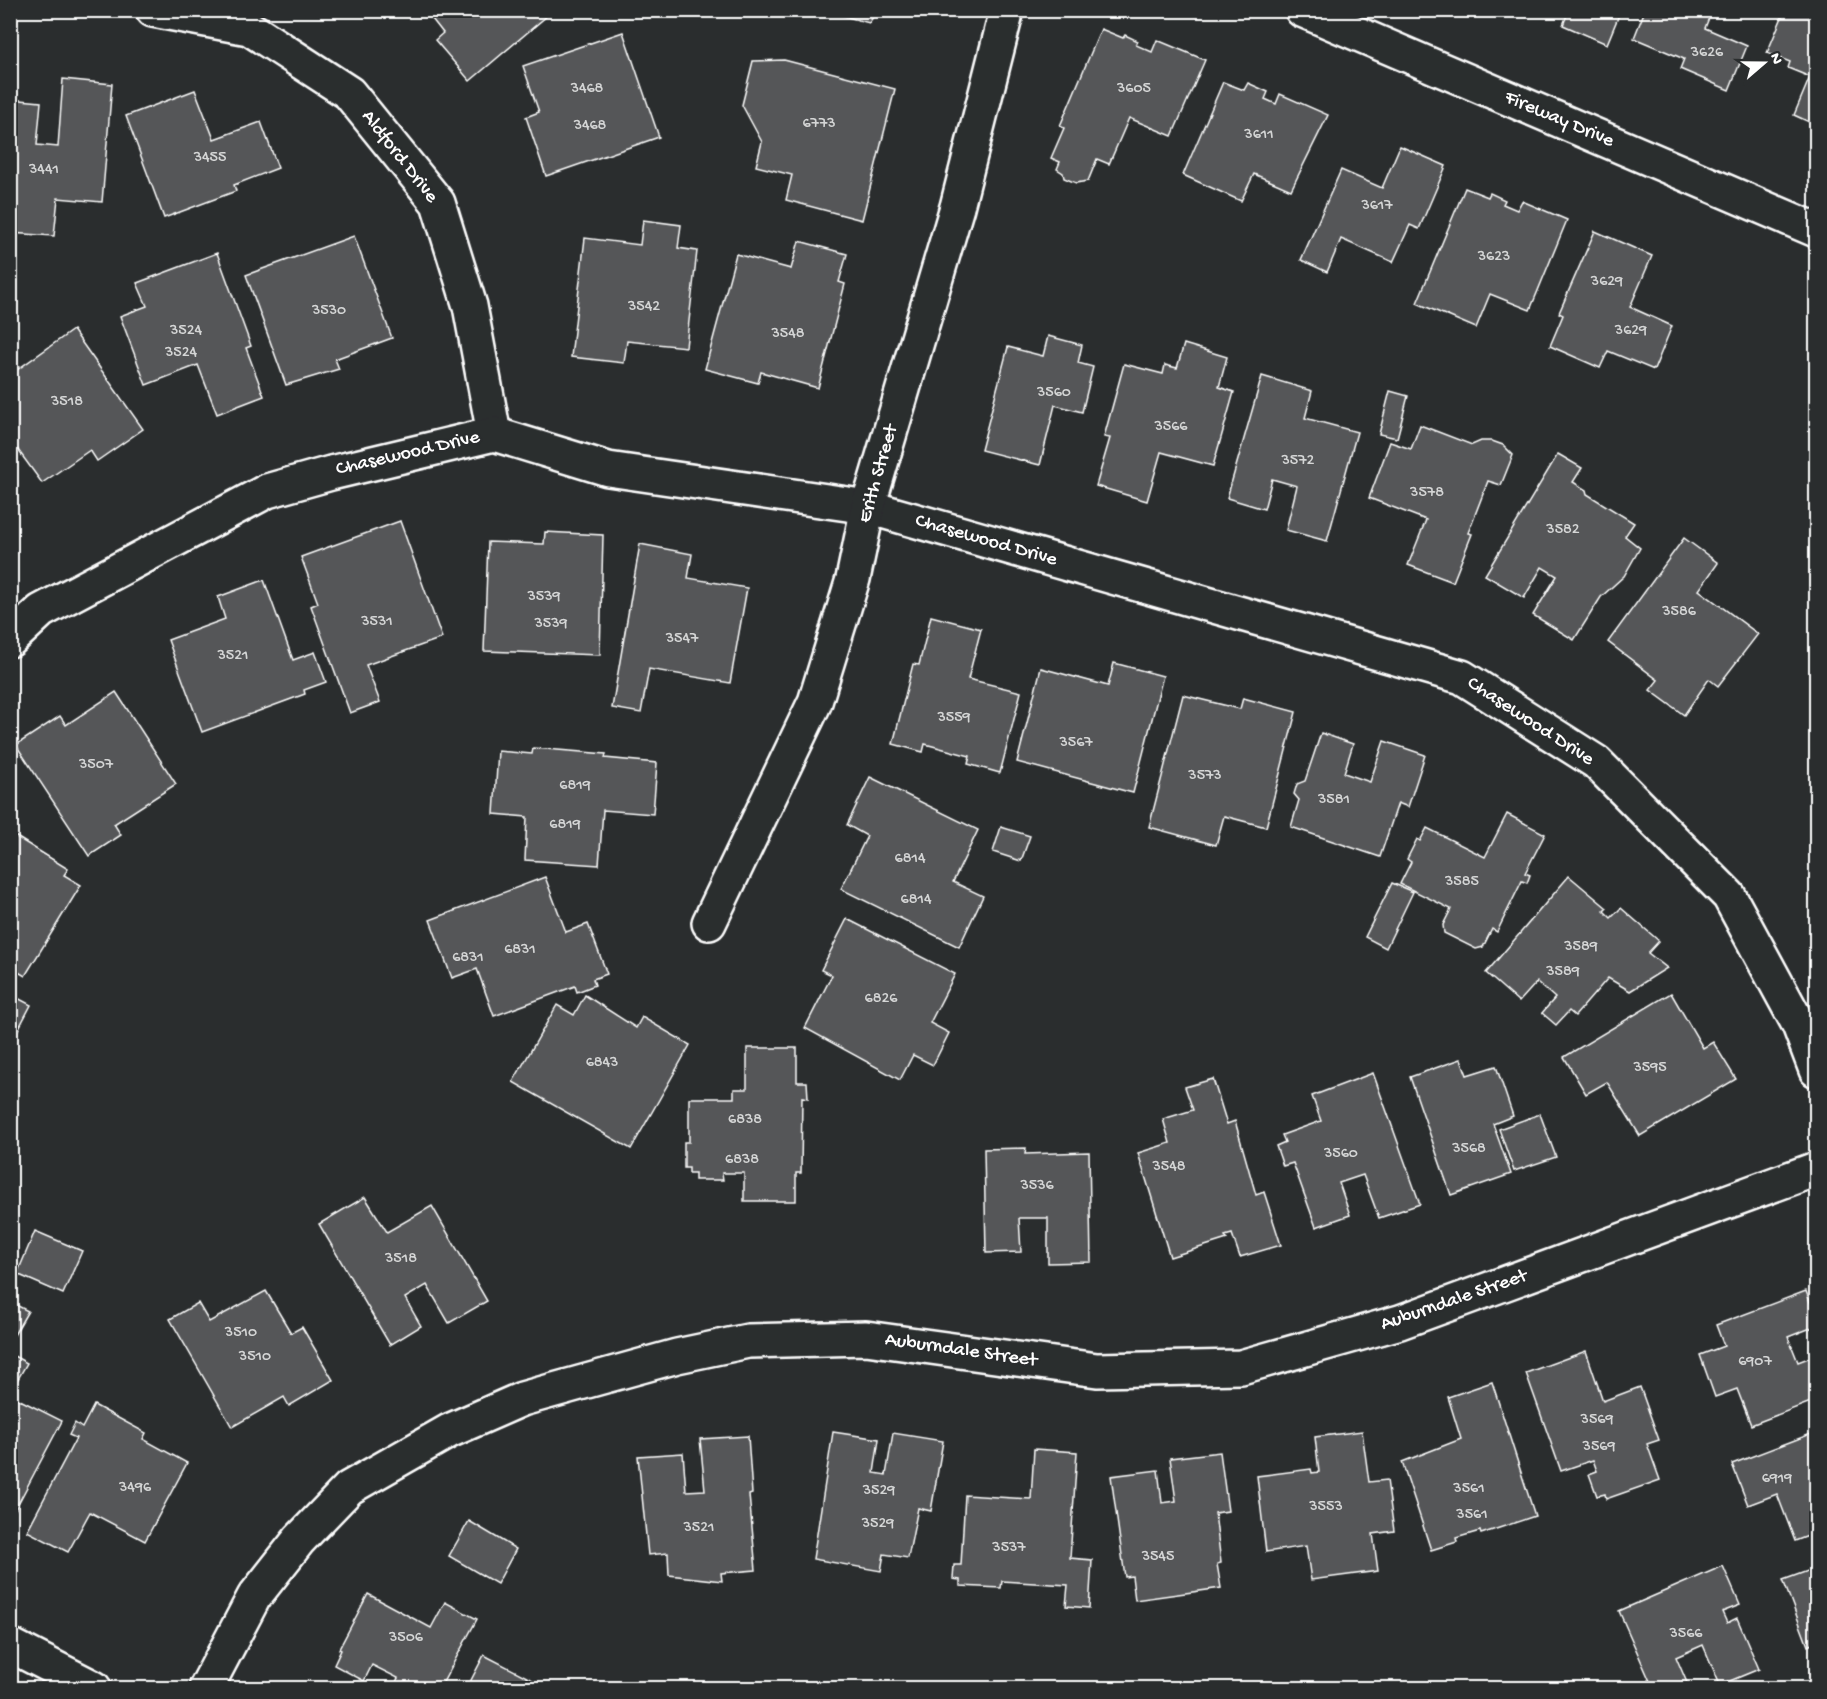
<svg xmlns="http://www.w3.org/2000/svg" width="1827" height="1699" font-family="'Gochi Hand',sans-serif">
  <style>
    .building { fill: #555758; stroke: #fff; stroke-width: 1.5 }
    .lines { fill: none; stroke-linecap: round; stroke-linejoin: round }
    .minor-casing { stroke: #fff; stroke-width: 38 }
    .minor { stroke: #2a2d2e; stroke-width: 33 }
    .labels { text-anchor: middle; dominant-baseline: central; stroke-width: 4.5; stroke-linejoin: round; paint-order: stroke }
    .number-label { font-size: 16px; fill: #d4d5d5 }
    .street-label { font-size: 20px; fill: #fff; stroke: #2a2d2e }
  </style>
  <rect width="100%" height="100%" fill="#2a2d2e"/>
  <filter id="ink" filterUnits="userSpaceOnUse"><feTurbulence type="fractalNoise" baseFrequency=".0167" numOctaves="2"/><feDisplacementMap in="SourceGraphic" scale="12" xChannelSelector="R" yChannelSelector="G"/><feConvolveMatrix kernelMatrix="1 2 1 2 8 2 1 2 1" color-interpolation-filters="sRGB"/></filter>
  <g filter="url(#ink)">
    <g class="building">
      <path d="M425 10H554L470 81 435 40 443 33Z"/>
      <path d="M822 10H878L869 23Z"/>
      <path d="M1569 10H1621L1607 44 1563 25Z"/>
      <path d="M1645 10H1712L1705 28 1747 46 1729 90 1680 69 1684 59 1634 38Z"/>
      <path d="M1785 10H1816V125L1794 115 1810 77 1788 68 1790 62 1767 53Z"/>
      <path d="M1101 29 1123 38 1125 35 1138 41 1136 45 1152 52 1157 40 1205 60 1172 136 1129 118 1109 164 1097 159 1088 181 1076 183 1064 178 1063 173 1057 169 1060 162 1051 158 1064 128 1060 126Z"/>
      <path d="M623 32 659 137 546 176 526 117 539 112 523 66Z"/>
      <path d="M784 60 895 89 862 220 786 200 792 175 756 166 762 142 742 105 753 61Z"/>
      <path d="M63 79 112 84 102 202 58 198 54 236 10 233V99L41 102 37 145 58 147Z"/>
      <path d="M1223 82 1244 90 1248 83 1268 92 1265 99 1276 104 1280 94 1328 115 1291 190 1254 174 1241 201 1183 175Z"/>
      <path d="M195 90 214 139 261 122 278 168 234 185 236 191 164 218 126 116Z"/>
      <path d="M1400 146 1446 166 1419 229 1410 225 1393 262 1341 239 1327 272 1301 260 1341 170 1382 188Z"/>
      <path d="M1465 188 1488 197 1490 193 1505 200 1503 204 1517 210 1522 201 1567 220 1530 310 1490 294 1476 328 1417 303Z"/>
      <path d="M643 220 681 225 678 248 697 251 686 347 627 341 624 363 571 357 585 238 640 245Z"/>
      <path d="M1595 231 1652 256 1630 307 1672 326 1654 370 1608 351 1600 368 1550 346 1563 315 1559 313Z"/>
      <path d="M354 236 392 338 335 359 339 369 286 385 246 275Z"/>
      <path d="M799 241 847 254 839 282 845 284 818 388 761 372 758 383 705 369 736 254 791 269Z"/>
      <path d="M217 253 251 346 246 348 264 396 217 414 198 365 146 385 120 316 147 306 137 283Z"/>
      <path d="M73 330 143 429 97 461 90 450 42 483 10 439V375Z"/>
      <path d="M1048 336 1082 345 1078 363 1093 367 1082 412 1055 405 1040 465 981 450 1008 347 1043 356Z"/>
      <path d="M1184 344 1227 357 1219 387 1234 392 1213 466 1161 452 1147 501 1096 486 1110 438 1104 437 1124 364 1163 374 1165 365 1177 368Z"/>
      <path d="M1262 376 1312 391 1305 418 1357 432 1327 541 1286 530 1297 486 1272 479 1264 509 1227 498Z"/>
      <path d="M1390 391 1408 396 1397 438 1379 434Z"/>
      <path d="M1420 425 1472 445 1481 441H1492L1503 445 1513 455 1501 485 1488 481 1468 533 1472 534 1453 582 1408 565 1426 520 1369 498 1390 442 1411 449Z"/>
      <path d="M1558 454 1582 468 1573 482 1586 490 1587 494 1634 523 1625 536 1640 548 1624 576 1601 597 1574 640 1533 615 1557 576 1542 567 1524 598 1485 575Z"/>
      <path d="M400 521 442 638 366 665 380 702 350 713 311 606 318 603 301 557Z"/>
      <path d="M545 532 603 535 600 655 484 651 488 542 544 544Z"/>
      <path d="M1684 538 1718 563 1699 590 1758 634 1718 686 1709 679 1684 715 1650 690 1658 680 1608 642Z"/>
      <path d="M640 544 692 554 688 578 747 588 730 683 649 669 641 713 612 708Z"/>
      <path d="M264 580 293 660 315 652 326 682 304 690 305 694 202 732 168 640 225 619 218 597Z"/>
      <path d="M931 616 981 629 968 679 1021 692 1000 773 968 764 970 756 925 744 923 752 893 744 913 664 919 665Z"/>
      <path d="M1114 663 1163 676 1133 793 1017 762 1041 668 1108 686Z"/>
      <path d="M116 692 176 784 114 824 121 835 89 856 16 745 60 716 66 725Z"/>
      <path d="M1183 695 1240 709 1243 698 1296 712 1266 827 1224 816 1216 845 1149 827Z"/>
      <path d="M1321 733 1353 744 1344 773 1370 782 1384 741 1425 755 1408 807 1398 803 1380 857 1291 827 1299 800 1294 794 1297 784 1305 781Z"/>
      <path d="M533 748 606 754 605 758 657 763 653 814 603 810 599 865 525 860 527 817 494 814 498 751 532 754Z"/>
      <path d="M870 777 978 830 953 882 983 896 959 947 841 889 867 836 847 825Z"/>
      <path d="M1507 814 1545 834 1525 873 1530 875 1527 883 1522 881 1497 932 1492 929 1483 947 1476 949 1444 933 1443 925 1451 909 1400 884 1411 862 1407 859 1417 839 1420 841 1427 828 1485 857Z"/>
      <path d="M1001 827 1030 836 1021 861 993 852Z"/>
      <path d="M10 833 68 869 64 875 81 885 25 976 10 967Z"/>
      <path d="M1569 876 1607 908 1604 911 1611 918 1621 908 1659 941 1648 953 1667 968 1630 991 1608 978 1575 1016 1569 1011 1556 1025 1542 1013 1555 998 1537 982 1519 1002 1486 973Z"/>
      <path d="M545 877 566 932 588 924 607 974 593 979 595 985 577 992 575 986 494 1016 477 969 452 978 430 920Z"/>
      <path d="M1392 883 1413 892 1386 948 1365 937Z"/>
      <path d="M847 919 955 974 930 1023 949 1033 933 1065 913 1055 900 1080 805 1028 832 975 821 970Z"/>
      <path d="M1671 993 1703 1048 1713 1042 1736 1079 1640 1136 1607 1082 1586 1094 1564 1057Z"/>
      <path d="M10 994 31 1005 10 1045Z"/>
      <path d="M585 995 636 1028 642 1017 690 1045 631 1149 513 1082 557 1005 574 1015Z"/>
      <path d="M747 1048H797V1082H807L808 1098 802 1097 801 1173H796V1201H744V1173H722L723 1180H695V1173H689V1168H684V1142H689V1098H734V1089H747Z"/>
      <path d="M1461 1059 1467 1075 1496 1066 1513 1116 1493 1124 1511 1174 1451 1195 1410 1077Z"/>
      <path d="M1373 1073 1420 1204 1379 1218 1363 1175 1339 1183 1350 1215 1316 1227 1293 1163 1283 1166 1276 1146 1285 1142 1282 1135 1321 1121 1312 1096Z"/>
      <path d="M1213 1079 1227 1124 1235 1121 1256 1195 1264 1192 1281 1245 1240 1257 1232 1234 1225 1236 1227 1239 1170 1257 1138 1153 1170 1143 1163 1119 1193 1110 1185 1087Z"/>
      <path d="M1540 1114 1556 1157 1514 1171 1499 1129Z"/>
      <path d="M1026 1148 1025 1154 1089 1152 1091 1262 1048 1263V1218H1019L1021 1252 986 1253 984 1149Z"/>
      <path d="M365 1197 387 1232 432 1206 487 1301 449 1323 427 1285 405 1298 421 1326 390 1345 319 1224Z"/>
      <path d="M35 1231 82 1251 63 1294 17 1274Z"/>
      <path d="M266 1291 291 1333 302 1327 333 1380 289 1406 284 1397 232 1427 170 1319 198 1303 209 1322Z"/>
      <path d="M1806 1291 1816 1318V1326L1788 1337 1798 1362 1816 1355V1400L1751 1425 1737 1389 1715 1397 1700 1355 1724 1346 1716 1325Z"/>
      <path d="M10 1302 28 1311 10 1342Z"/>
      <path d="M1586 1351 1603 1401 1640 1387 1659 1440 1647 1444 1660 1480 1606 1499 1605 1494 1597 1496 1589 1474 1597 1471 1593 1460 1561 1471 1526 1373Z"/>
      <path d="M10 1354 27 1363 10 1393Z"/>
      <path d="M1492 1382 1535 1516 1481 1534 1480 1531 1456 1538 1457 1542 1431 1550 1402 1462 1461 1439 1448 1397Z"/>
      <path d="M10 1395 62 1421 10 1519Z"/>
      <path d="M94 1405 146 1433 143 1439 187 1463 145 1541 90 1512 68 1552 27 1531 76 1438 69 1435 75 1423 82 1428Z"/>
      <path d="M1362 1431 1369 1482 1387 1480 1394 1531 1373 1534 1378 1571 1311 1580 1306 1546 1266 1552 1257 1476 1311 1469 1312 1473 1319 1472 1315 1437Z"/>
      <path d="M833 1432 879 1439 874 1473 886 1475 893 1433 943 1441 931 1511 918 1508 908 1558 884 1554 881 1571 813 1559Z"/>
      <path d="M1816 1432V1533L1795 1541 1777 1494 1748 1505 1732 1464Z"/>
      <path d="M748 1436 752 1494 749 1495 756 1570 721 1573 722 1581 669 1575 668 1553 648 1555 638 1456 683 1453 686 1491 705 1490 700 1439Z"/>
      <path d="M1034 1449 1077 1452 1070 1558 1092 1560 1089 1608 1066 1606 1068 1585 1002 1581 1001 1588 960 1586V1580L953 1579 954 1565H961L965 1495 1031 1499Z"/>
      <path d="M1220 1452 1228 1511 1215 1513 1221 1563 1217 1564 1221 1588 1135 1600 1132 1576 1125 1577 1111 1476 1158 1470 1162 1503 1176 1501 1170 1458Z"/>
      <path d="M469 1521 516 1549 497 1584 449 1556Z"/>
      <path d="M1723 1566 1740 1605 1722 1612 1727 1623 1737 1618 1759 1669 1720 1685 1703 1645 1676 1657 1688 1685 1680 1688H1653L1619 1611Z"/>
      <path d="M1816 1568V1642L1808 1646 1783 1580Z"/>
      <path d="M368 1594 431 1628 445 1602 477 1619 440 1688H393L398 1678 372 1665 364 1681 334 1665 341 1650 339 1649Z"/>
      <path d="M484 1655 548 1688H467Z"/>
    </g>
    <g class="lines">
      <defs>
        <g id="minor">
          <path d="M153 10 249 28 349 93 438 203 470 306 494 434"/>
          <path d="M1302 10 1816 230"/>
          <path d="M10 640 41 611 267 491 331 473 494 434 608 469 868 507 1462 677 1596 762 1729 896 1799 1025 1816 1070"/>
          <path d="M709 923 815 702 853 579 868 507 957 207 1007 10"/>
          <path d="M10 1645 94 1688"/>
          <path d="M206 1688 254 1597 299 1540 349 1488 449 1431 522 1399 677 1356 748 1341 866 1338 1097 1370 1241 1367 1400 1322 1816 1169"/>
        </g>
      </defs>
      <use href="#minor" class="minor-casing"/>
      <use href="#minor" class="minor"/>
    </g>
  </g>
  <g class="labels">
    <g class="number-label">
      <text x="1707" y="53">3626</text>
      <text x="587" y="89">3468</text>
      <text x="1134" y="89">3605</text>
      <text x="819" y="124">6773</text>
      <text x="590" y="126">3468</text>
      <text x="1259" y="135">3611</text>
      <text x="210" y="158">3455</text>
      <text x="44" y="170">3441</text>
      <text x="1377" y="206">3617</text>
      <text x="1494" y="257">3623</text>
      <text x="1607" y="282">3629</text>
      <text x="644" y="307">3542</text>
      <text x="329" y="311">3530</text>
      <text x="186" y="331">3524</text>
      <text x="1631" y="331">3629</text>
      <text x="788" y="334">3548</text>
      <text x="181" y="353">3524</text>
      <text x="1054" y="393">3560</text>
      <text x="67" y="402">3518</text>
      <text x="1171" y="427">3566</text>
      <text x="1298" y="461">3572</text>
      <text x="1427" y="493">3578</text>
      <text x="1563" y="530">3582</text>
      <text x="544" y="597">3539</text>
      <text x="1679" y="612">3586</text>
      <text x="377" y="622">3531</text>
      <text x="551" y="624">3539</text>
      <text x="682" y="639">3547</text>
      <text x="233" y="656">3521</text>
      <text x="954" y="718">3559</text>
      <text x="1076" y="743">3567</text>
      <text x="96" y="765">3507</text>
      <text x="1205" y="776">3573</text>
      <text x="575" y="786">6819</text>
      <text x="1334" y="800">3581</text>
      <text x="565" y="825">6819</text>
      <text x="910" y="859">6814</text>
      <text x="1462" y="882">3585</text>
      <text x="916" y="900">6814</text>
      <text x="1581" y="947">3589</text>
      <text x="520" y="950">6831</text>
      <text x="468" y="958">6831</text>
      <text x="1563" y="972">3589</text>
      <text x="881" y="999">6826</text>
      <text x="602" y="1063">6843</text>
      <text x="1650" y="1068">3595</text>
      <text x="745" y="1120">6838</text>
      <text x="1469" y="1149">3568</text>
      <text x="1341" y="1154">3560</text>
      <text x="742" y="1160">6838</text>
      <text x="1169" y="1167">3548</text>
      <text x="1037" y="1186">3536</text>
      <text x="401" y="1259">3518</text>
      <text x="241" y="1333">3510</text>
      <text x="255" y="1357">3510</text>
      <text x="1755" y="1362">6907</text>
      <text x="1597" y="1420">3569</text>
      <text x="1599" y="1447">3569</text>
      <text x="1777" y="1479">6919</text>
      <text x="135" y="1488">3496</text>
      <text x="1469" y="1489">3561</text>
      <text x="879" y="1491">3529</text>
      <text x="1326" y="1507">3553</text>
      <text x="1472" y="1515">3561</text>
      <text x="878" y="1524">3529</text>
      <text x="699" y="1528">3521</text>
      <text x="1009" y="1548">3537</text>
      <text x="1158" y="1557">3545</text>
      <text x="1686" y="1634">3566</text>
      <text x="406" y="1638">3506</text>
    </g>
    <g class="street-label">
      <text transform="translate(1559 120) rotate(23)">Fireway Drive</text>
      <text transform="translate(399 157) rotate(52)">Aldford Drive</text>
      <text transform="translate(408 454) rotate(-13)">Chasewood Drive</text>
      <text transform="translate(879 474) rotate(-74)">Erith Street</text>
      <text transform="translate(986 541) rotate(16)">Chasewood Drive</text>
      <text transform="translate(1530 722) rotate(33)">Chasewood Drive</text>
      <text transform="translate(1454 1301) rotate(-19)">Auburndale Street</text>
      <text transform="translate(961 1351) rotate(8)">Auburndale Street</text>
    </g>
  </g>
  <rect width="1827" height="1699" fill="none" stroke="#2a2d2e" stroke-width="36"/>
  <rect x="18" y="18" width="1791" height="1663" fill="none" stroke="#fff" stroke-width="2" filter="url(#ink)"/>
  <g transform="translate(1764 63) rotate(70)" stroke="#2a2d2e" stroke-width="4.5" paint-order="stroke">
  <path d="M0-4.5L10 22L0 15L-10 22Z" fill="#ffffff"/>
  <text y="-9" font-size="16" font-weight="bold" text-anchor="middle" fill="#ffffff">N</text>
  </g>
</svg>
